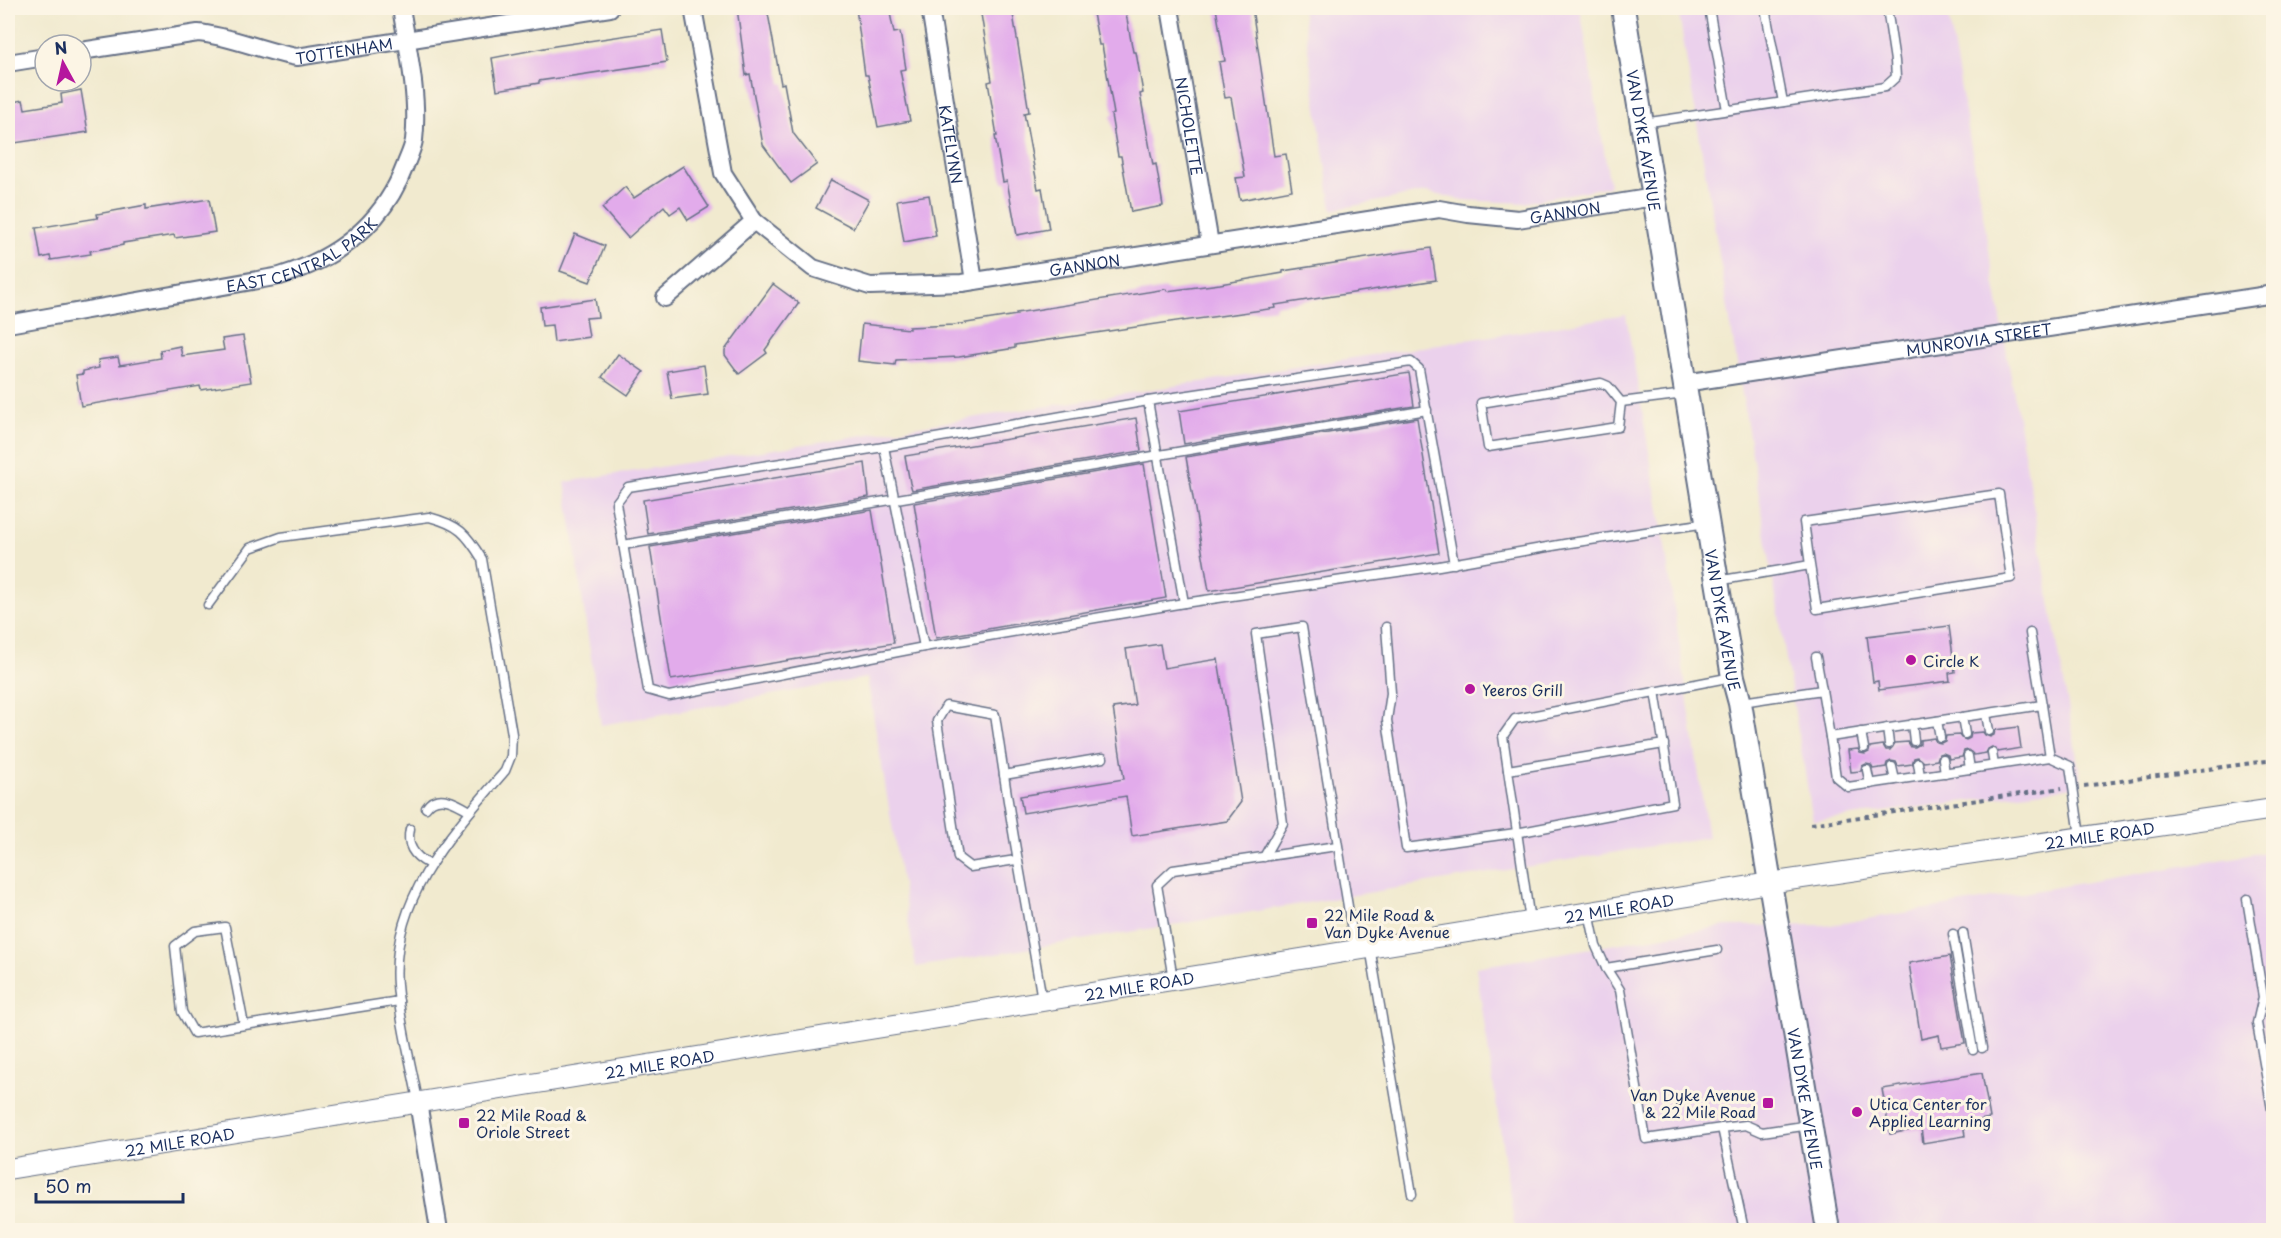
<svg xmlns="http://www.w3.org/2000/svg" width="2281" height="1238" font-family="'Playpen Sans',sans-serif">
  <style>
    .built { fill: #ebd1ec }
    .building { fill: #e2abeb }
    .lines { fill: none; stroke-linecap: round; stroke-linejoin: round }
    .service-casing { stroke: #667086; stroke-width: 11 }
    .minor-casing { stroke: #667086; stroke-width: 20 }
    .tertiary-casing { stroke: #667086; stroke-width: 22 }
    .secondary-casing { stroke: #667086; stroke-width: 26 }
    .path { stroke: #667086; stroke-width: 4; stroke-dasharray: 4.5 4.5; stroke-linecap: butt }
    .service { stroke: #fff; stroke-width: 8 }
    .minor { stroke: #fff; stroke-width: 16 }
    .tertiary { stroke: #fff; stroke-width: 20 }
    .secondary { stroke: #fff; stroke-width: 22 }
    .poi-dot { fill: #b5179e; stroke: #fcf5e5; stroke-width: 2 }
    .labels { text-anchor: middle; dominant-baseline: central; stroke-width: 6; stroke-linejoin: round; paint-order: stroke }
    .street-label { font-size: 15px; fill: #1b2f5e; stroke: #fcf5e5 }
    .poi-label { font-size: 15px; fill: #1b2f5e; stroke: #fcf5e5; text-anchor: start }
  </style>
  <rect width="100%" height="100%" fill="#fcf5e5"/>
  <filter id="ink" filterUnits="userSpaceOnUse"><feTurbulence type="fractalNoise" baseFrequency=".0167" numOctaves="2"/><feDisplacementMap in="SourceGraphic" scale="12" xChannelSelector="R" yChannelSelector="G"/><feConvolveMatrix kernelMatrix="1 2 1 2 8 2 1 2 1" color-interpolation-filters="sRGB"/></filter>
  <filter id="wash" filterUnits="userSpaceOnUse"><feTurbulence type="fractalNoise" baseFrequency=".008" numOctaves="4" result="noise"/><feDisplacementMap in="SourceGraphic" scale="24" xChannelSelector="R" yChannelSelector="G"/><feGaussianBlur stdDeviation="1.35" result="paint"/><feColorMatrix in="noise" values="0 0 0 0 0 0 0 0 0 0 0 0 0 0 0 0 0 1.4 0 .05"/><feComposite in="paint" operator="in"/></filter>
  <g filter="url(#wash)">
    <rect width="100%" height="100%" fill="#f1eacf"/>
    <g class="built">
      <path d="M1302 8H1580L1610 186 1524 203 1462 200 1426 192 1332 210Z"/>
      <path d="M1678 8H1947L2082 786 1813 821Z"/>
      <path d="M1626 315 1664 540 1708 837 916 967 867 678 601 725 565 482Z"/>
      <path d="M2273 851V1230H1515L1476 967 1725 926 1831 925Z"/>
    </g>
    <g id="blocks">
      <g class="building">
        <path d="M737 8H767L781 84 784 83 793 133 817 164 791 183 763 145 750 74 746 75Z"/>
        <path d="M856 8H889L894 33 900 32 906 69 900 70 910 121 878 127 868 75H865Z"/>
        <path d="M980 8H1012L1029 112 1024 113 1038 189 1042 188 1049 229 1017 235 1007 181 1003 182 995 136H997L988 82 992 81Z"/>
        <path d="M1092 8H1125L1133 52H1136L1143 93 1140 94 1153 165 1156 164 1163 206 1131 212 1121 156H1118L1111 115 1114 114 1102 45H1099Z"/>
        <path d="M1216 8H1252L1274 156 1286 154 1292 190 1240 200 1236 178 1245 177 1231 97 1225 98 1219 62 1225 61Z"/>
        <path d="M662 30 667 62 539 81V83L497 90 492 58 555 46Z"/>
        <path d="M81 90 88 132 8 144V103L23 100 25 109 62 103 61 94Z"/>
        <path d="M683 166 709 207 688 220 680 207 670 214 664 206 628 238 602 208 625 187 634 198Z"/>
        <path d="M831 180 869 200 853 228 816 208Z"/>
        <path d="M929 195 936 236 904 242 897 200Z"/>
        <path d="M209 199 215 232 175 238 174 235 123 243V245L90 251 91 254 51 260 50 256 41 258 36 228 98 218 97 214 146 205V209Z"/>
        <path d="M575 234 605 246 590 282 560 271Z"/>
        <path d="M1431 248 1436 280 1275 305 1276 308 1234 314 1183 321V320L1015 345V348L959 357 896 360 895 365 858 361 862 324 909 329V327L954 325 1017 315 1016 313 1166 289 1167 291 1220 284 1283 273V271Z"/>
        <path d="M773 284 799 303 765 350 767 353 739 374 725 355V350Z"/>
        <path d="M595 299 598 317 586 318 589 337 554 342 552 325 542 326 540 307Z"/>
        <path d="M243 336 251 382 201 390 200 386 81 406 76 375 83 374V371L99 368 98 360 118 357 120 365 161 358 160 350 180 346 182 356 224 350 222 339Z"/>
        <path d="M618 354 644 372 628 395 602 377Z"/>
        <path d="M704 365 708 394 672 399 667 371Z"/>
        <path d="M1409 373 1414 406 1184 444 1179 411Z"/>
        <path d="M1136 418 1141 451 912 490 910 483 905 456Z"/>
        <path d="M1417 418 1439 553 1209 591 1186 457Z"/>
        <path d="M865 463 869 497 648 534 643 500Z"/>
        <path d="M1144 464 1166 598 936 638 914 503Z"/>
        <path d="M872 510 894 643 671 680 650 547Z"/>
        <path d="M1949 626 1955 672 1949 673 1950 681 1879 690 1878 681 1873 682 1867 636Z"/>
        <path d="M1160 644 1164 668 1218 659 1241 802 1227 821 1132 836 1126 796 1023 813 1020 796 1124 779 1113 708 1135 705 1126 649Z"/>
        <path d="M2018 727 2021 748 1998 752 1992 747 1988 749 1986 753 1974 755 1968 750 1964 751 1962 757 1949 759 1948 755 1943 753 1939 754 1937 760 1924 762 1918 757 1914 758 1912 764 1898 766 1896 762 1891 761 1887 763 1886 767 1873 769 1871 765 1866 764 1862 766 1861 771 1851 772 1848 750 1858 749 1860 753 1865 754 1869 752 1870 747 1883 745 1886 750H1890L1895 743 1908 742 1911 747H1915L1920 744V740L1934 738 1936 742 1941 743 1945 741 1946 736 1959 735 1961 738 1966 740 1970 738 1971 733 1983 732 1985 735 1990 737 1994 735 1995 730Z"/>
        <path d="M1950 956 1965 1043 1941 1047 1939 1035 1921 1039 1909 963Z"/>
        <path d="M1982 1073 1990 1118 1963 1123 1965 1136 1923 1143 1921 1128 1890 1134 1882 1089Z"/>
      </g>
    </g>
  </g>
  <g filter="url(#ink)">
    <use href="#blocks" fill-opacity="0" stroke="#667086" stroke-width="1.5"/>
    <g class="lines">
      <defs>
        <g id="service">
          <path d="M1709 8 1727 110"/>
          <path d="M1765 8 1783 102"/>
          <path d="M1643 123 1885 87 1896 77 1895 61 1887 8"/>
          <path d="M1601 383 1608 386 1621 402 1618 427 1488 447 1481 403Z"/>
          <path d="M1148 401 1184 603"/>
          <path d="M1621 402 1685 394"/>
          <path d="M884 447 924 647"/>
          <path d="M623 545 1427 410"/>
          <path d="M1454 564 1419 369 1411 362 1148 401 884 447 628 487 616 503 648 690 669 696 924 647 1184 603 1439 566 1570 543 1707 523"/>
          <path d="M1717 581 1810 565 1804 522 1999 494 2011 578 1817 609 1810 565"/>
          <path d="M208 605 250 548 281 537 429 517C459 525 466 533 482 559L512 734 511 756 505 771C453 831 390 899 397 985 400 1023 411 1063 418 1101"/>
          <path d="M1386 627 1391 693 1387 720 1406 848 1516 833 1673 803 1655 691"/>
          <path d="M2030 633 2042 705"/>
          <path d="M1816 657 1822 690"/>
          <path d="M1742 702 1822 690 1830 737 2042 705 2050 757 2070 766 2080 836"/>
          <path d="M1986 714 1989 731"/>
          <path d="M1962 717 1965 734"/>
          <path d="M1937 721 1940 737"/>
          <path d="M1912 724 1914 741"/>
          <path d="M1887 728 1889 744"/>
          <path d="M1861 732 1864 748"/>
          <path d="M1830 737 1836 777 1848 787 2050 757"/>
          <path d="M1992 753 1994 765"/>
          <path d="M1968 756 1970 769"/>
          <path d="M1943 759 1945 773"/>
          <path d="M1918 763 1920 776"/>
          <path d="M1892 767 1895 780"/>
          <path d="M1508 770 1664 744"/>
          <path d="M1867 770 1870 784"/>
          <path d="M1004 775 995 715 946 706 937 721 958 858 970 867 1016 860"/>
          <path d="M426 808C437 791 457 803 470 811"/>
          <path d="M410 829C406 846 415 857 429 864"/>
          <path d="M1264 857 1283 823 1256 634 1302 627 1355 949"/>
          <path d="M2247 899 2263 997 2257 1023 2274 1121"/>
          <path d="M1589 912 1596 946 1606 968 1620 990 1646 1139 1722 1128"/>
          <path d="M1530 921 1503 736 1515 719 1732 677"/>
          <path d="M1963 933 1982 1048"/>
          <path d="M1953 934 1973 1050"/>
          <path d="M1370 947 1412 1194"/>
          <path d="M1606 968 1717 950"/>
          <path d="M1173 979 1157 885 1173 870 1337 846"/>
          <path d="M1042 1000C1030 925 1015 850 1004 775L1103 758"/>
          <path d="M244 1025 225 927 195 931 175 946 182 1012 194 1033 399 1001"/>
          <path d="M1744 1230 1722 1128 1746 1125 1762 1132 1810 1125"/>
        </g>
        <g id="minor">
          <path id="s1" d="M693 8 723 173 754 221 813 268 870 286 962 283 1439 209 1468 214 1518 219 1654 197"/>
          <path id="s2" d="M930 8 974 281"/>
          <path id="s3" d="M1170 8 1210 244"/>
          <path id="s4" d="M81 51 198 33C232 36 264 52 297 57L610 8"/>
          <path d="M8 63 45 57"/>
          <path d="M665 298 754 221"/>
          <path id="s5" d="M8 324 280 276C338 258 383 224 405 166 408 158 413 148 414 140 419 98 408 49 401 8"/>
          <path id="s6" d="M1684 383 2274 294"/>
          <path d="M418 1102 439 1230"/>
        </g>
        <g id="tertiary">
          <path id="s7" d="M8 1169 1769 883 2274 809"/>
        </g>
        <g id="secondary">
          <path id="s8" d="M1623 8 1717 581 1733 677 1740 703 1828 1230"/>
        </g>
      </defs>
      <use href="#service" class="service-casing"/>
      <use href="#minor" class="minor-casing"/>
      <use href="#tertiary" class="tertiary-casing"/>
      <use href="#secondary" class="secondary-casing"/>
      <g class="path">
        <path d="M2084 786 2274 760"/>
        <path d="M1811 824 2062 788"/>
      </g>
      <use href="#service" class="service"/>
      <use href="#minor" class="minor"/>
      <use href="#tertiary" class="tertiary"/>
      <use href="#secondary" class="secondary"/>
    </g>
  </g>
  <g class="poi-dot">
    <circle cx="1911" cy="660" r="6"/>
    <circle cx="1470" cy="689" r="6"/>
    <rect x="1306" y="917" width="12" height="12" rx="3"/>
    <rect x="1762" y="1097" width="12" height="12" rx="3"/>
    <circle cx="1857" cy="1112" r="6"/>
    <rect x="458" y="1117" width="12" height="12" rx="3"/>
  </g>
  <g class="labels">
    <g class="street-label">
      <text stroke="none"><textPath href="#s4" startOffset="268">TOTTENHAM</textPath></text>
      <text stroke="none"><textPath href="#s3" startOffset="120">NICHOLETTE</textPath></text>
      <text stroke="none"><textPath href="#s8" startOffset="134">VAN DYKE AVENUE</textPath></text>
      <text stroke="none"><textPath href="#s2" startOffset="138">KATELYNN</textPath></text>
      <text stroke="none"><textPath href="#s1" startOffset="1062">GANNON</textPath></text>
      <text stroke="none"><textPath href="#s5" startOffset="304">EAST CENTRAL PARK</textPath></text>
      <text stroke="none"><textPath href="#s1" startOffset="576">GANNON</textPath></text>
      <text stroke="none"><textPath href="#s6" startOffset="298">MUNROVIA STREET</textPath></text>
      <text stroke="none"><textPath href="#s8" startOffset="620">VAN DYKE AVENUE</textPath></text>
      <text stroke="none"><textPath href="#s7" startOffset="2118">22 MILE ROAD</textPath></text>
      <text stroke="none"><textPath href="#s7" startOffset="1632">22 MILE ROAD</textPath></text>
      <text stroke="none"><textPath href="#s7" startOffset="1146">22 MILE ROAD</textPath></text>
      <text stroke="none"><textPath href="#s7" startOffset="660">22 MILE ROAD</textPath></text>
      <text stroke="none"><textPath href="#s8" startOffset="1106">VAN DYKE AVENUE</textPath></text>
      <text stroke="none"><textPath href="#s7" startOffset="174">22 MILE ROAD</textPath></text>
    </g>
    <g class="poi-label">
      <text x="1923" y="660">Circle K</text>
      <text x="1482" y="689">Yeeros Grill</text>
      <text x="1324" y="914">22 Mile Road &amp;<tspan x="1324" dy="17">Van Dyke Avenue</tspan></text>
      <text x="1756" y="1094" text-anchor="end">Van Dyke Avenue<tspan x="1756" dy="17">&amp; 22 Mile Road</tspan></text>
      <text x="1869" y="1103">Utica Center for<tspan x="1869" dy="17">Applied Learning</tspan></text>
      <text x="476" y="1114">22 Mile Road &amp;<tspan x="476" dy="17">Oriole Street</tspan></text>
    </g>
  </g>
  <rect width="2281" height="1238" fill="none" stroke="#fcf5e5" stroke-width="30"/>
  <g transform="translate(63 63) rotate(352)"><circle r="28" fill="#fcf5e5" stroke="#a2a6af" stroke-width="1.5"/>
  <path d="M0-4.5L10 22L0 15L-10 22Z" fill="#b5179e"/>
  <text y="-9" font-size="16" font-weight="bold" text-anchor="middle" fill="#1b2f5e">N</text>
  </g>
  <path d="M36 1193v9h147v-9" fill="none" stroke="#1b2f5e" stroke-width="3"/>
  <text x="45" y="1193" font-size="18" fill="#1b2f5e" stroke="#fcf5e5" stroke-width="4.5" paint-order="stroke">50 m</text>
</svg>
